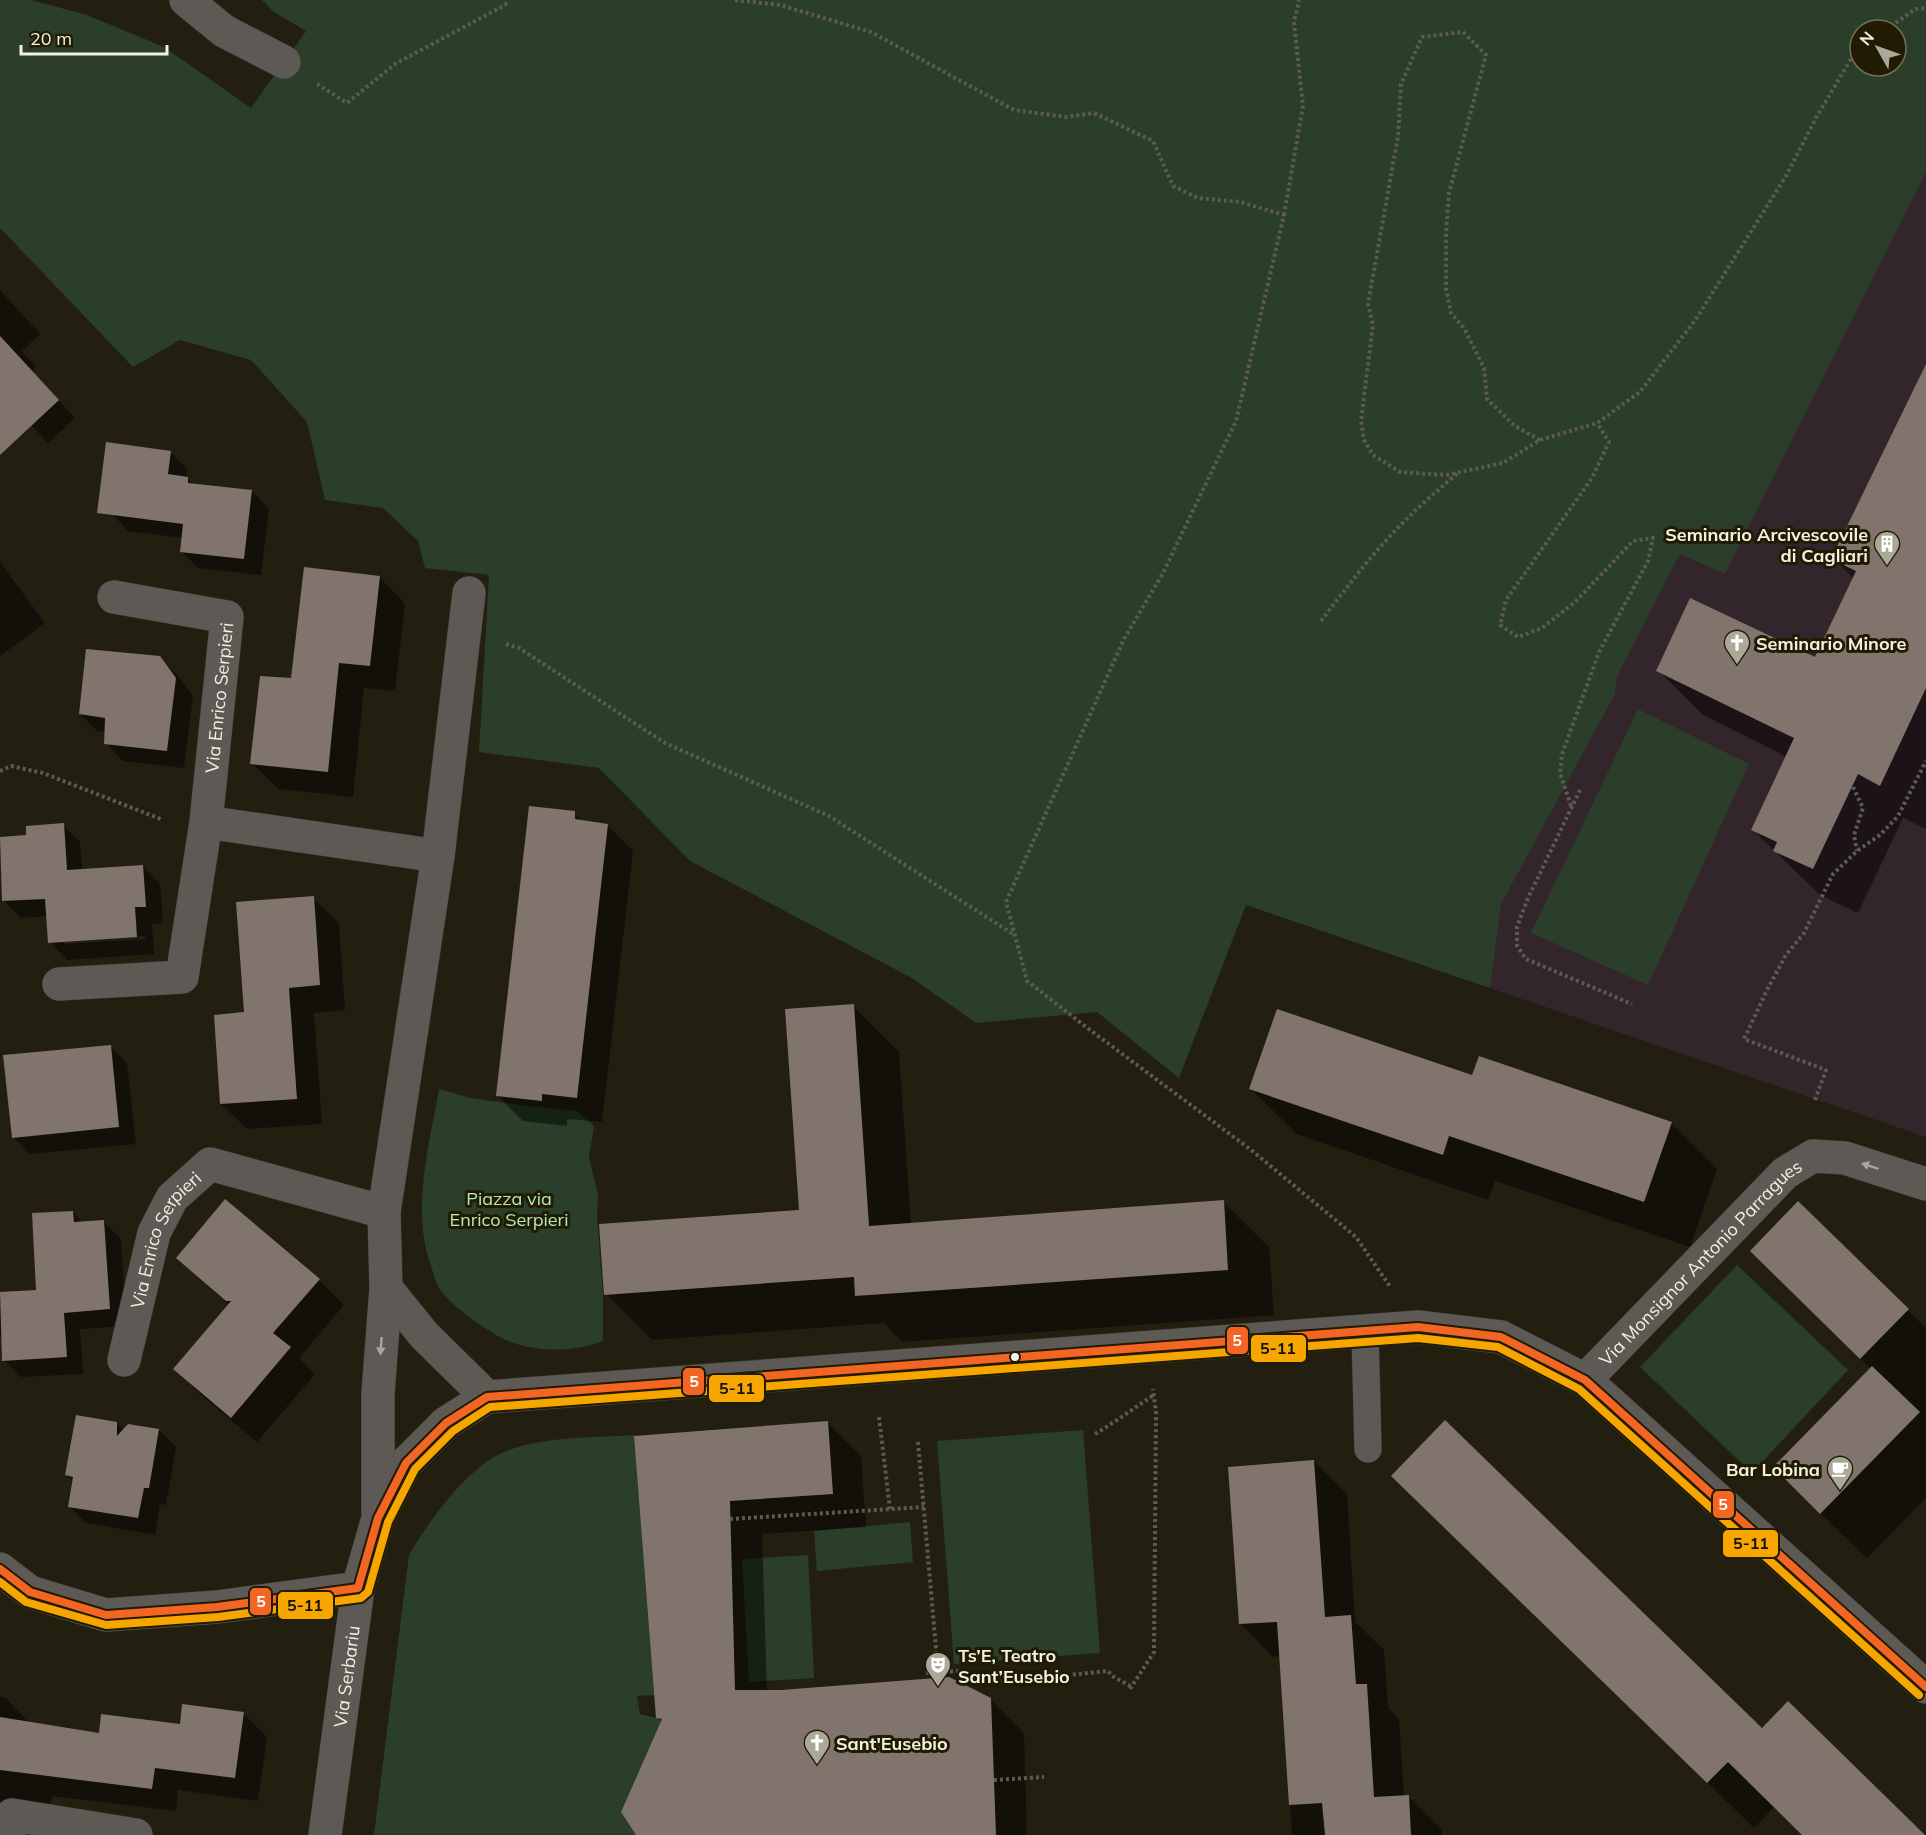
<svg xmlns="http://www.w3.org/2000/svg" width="1926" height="1835" font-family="Mulish,sans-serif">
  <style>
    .education { fill: #33252c; fill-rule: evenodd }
    .green { fill: #2a3e2a; fill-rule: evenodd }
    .shadow { fill: #0007; fill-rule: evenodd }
    .building { fill: #80746d }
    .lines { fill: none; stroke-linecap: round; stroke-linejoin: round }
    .service-casing { stroke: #3e3c30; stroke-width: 28 }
    .minor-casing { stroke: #3e3c30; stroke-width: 34 }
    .path { stroke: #5d5a52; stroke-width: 4; stroke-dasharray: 3 3; stroke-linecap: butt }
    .service { stroke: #5d5a55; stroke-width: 27 }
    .minor { stroke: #5d5a55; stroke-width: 33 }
    .bus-1-casing { stroke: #201b02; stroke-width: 12 }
    .bus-2-casing { stroke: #201b02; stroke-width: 12 }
    .bus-1 { stroke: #f26522; stroke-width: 8 }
    .bus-2 { stroke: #f7a600; stroke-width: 8 }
    .oneway { fill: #a8a69b }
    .bus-dot { fill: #f3f1e1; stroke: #201b02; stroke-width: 2 }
    .labels { text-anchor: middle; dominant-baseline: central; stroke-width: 6; stroke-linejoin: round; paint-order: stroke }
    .poi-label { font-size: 18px; font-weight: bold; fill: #f3f1e1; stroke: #201b02; text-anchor: start }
    .street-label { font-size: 18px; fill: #f3f1e1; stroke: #201b02 }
    .park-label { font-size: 18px; fill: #b1ecb7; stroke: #201b02 }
    .line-badge { stroke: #201b02; stroke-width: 2 }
    .badge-label { font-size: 16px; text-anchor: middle; font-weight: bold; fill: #fff }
    .pale-badge-label { font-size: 16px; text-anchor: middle; font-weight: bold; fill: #111 }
  </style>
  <rect width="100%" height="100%" fill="#221f11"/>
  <path class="education" d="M1926 0V1137L1050 838 1317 173ZM1860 30H1896V66H1860Z"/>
  <g class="green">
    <path d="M0 0H31L87 15 164 47 251 108 306 31 274 12 262 0H1926V172L1725 574 1680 554 1617 676 1615 694 1501 904 1490 988 1246 905 1179 1078 1097 1012 976 1023 912 978 690 861 599 768 479 752 489 575 425 568 418 541 383 508 325 500 307 422 251 360 180 340 133 367 0 228ZM1860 30H1896V66H1860Z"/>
    <path d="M1638 709 1749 764 1648 985 1531 933Z"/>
    <path d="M439 1089 470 1098 528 1106 577 1111 594 1126 589 1157 598 1195 597 1217 603 1295V1341C568 1354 524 1353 493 1333 473 1321 455 1308 440 1290 436 1284 434 1275 432 1269 410 1211 429 1147 439 1089Z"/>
    <path d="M1737 1265 1848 1370 1752 1473 1640 1367Z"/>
    <path d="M1083 1430 1100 1653 954 1664 937 1441Z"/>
    <path d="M634 1435 654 1695 637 1696 640 1714 690 1726 647 1753 621 1812 636 1835H374L409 1555C429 1521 465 1470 502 1453 539 1436 593 1438 634 1435Z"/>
    <path d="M910 1522 913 1562 817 1571 814 1531Z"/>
    <path d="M808 1555 814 1678 749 1682 742 1559Z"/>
  </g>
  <g class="shadow">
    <path d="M0 290 40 334 22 351 36 367 32 371 75 418 48 443 0 393Z"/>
    <path d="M1926 367V829L1903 818 1858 913 1820 895 1753 830 1787 757 1703 715 1658 670 1816 659 1854 579 1833 558Z"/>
    <path d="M170 452 187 469 186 478 194 485 252 491 269 509 261 575 198 568 181 551 183 538 128 531 111 513Z"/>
    <path d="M0 562 45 623 0 656Z"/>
    <path d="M379 577 405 603 395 691 364 688 353 797 278 789 252 763 293 680Z"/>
    <path d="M159 658 177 675 193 696 184 768 123 761 106 743V732L97 731 80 714Z"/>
    <path d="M574 813 583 822 607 825 633 851 602 1122 567 1119V1126L523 1121 498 1096Z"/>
    <path d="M63 825 80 842 82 870 143 866 160 884 163 923 152 924 154 954 67 960 50 942 48 916 21 918 4 901 0 838 28 836ZM145 936V939L64 944V941Z"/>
    <path d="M313 898 339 923 345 1010 314 1013 322 1124 247 1129 221 1104 246 1014Z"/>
    <path d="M853 1006 899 1052 911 1224 1223 1202 1269 1247 1274 1315 902 1342 884 1323 652 1340 606 1294 801 1211Z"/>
    <path d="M110 1046 127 1063 136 1144 30 1154 13 1137Z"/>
    <path d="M1473 1077 1671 1123 1717 1169 1690 1247 1495 1181 1488 1200 1297 1134 1251 1089Z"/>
    <path d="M1798 1203 1926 1328V1498L1867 1558 1820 1513 1871 1369 1797 1297Z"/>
    <path d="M73 1212 83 1223 104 1222 121 1239 126 1326 80 1329 83 1374 21 1377 4 1360 3 1339 0 1336V1294L38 1291Z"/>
    <path d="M178 1258 319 1280 344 1305 299 1358 315 1374 257 1442 201 1395 175 1369 229 1305Z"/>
    <path d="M116 1423 124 1431 159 1430 176 1447 166 1505 160 1504 155 1535 86 1523 69 1506 73 1481 67 1475Z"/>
    <path d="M828 1423 861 1456 866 1527 762 1534 767 1692 990 1699 1024 1733 1027 1835H638L662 1722 657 1717 636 1437Z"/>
    <path d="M1314 1461 1347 1494 1355 1622 1384 1650 1388 1707 1399 1719 1404 1796H1408L1441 1829 1442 1835H1292L1281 1656 1273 1657 1240 1623Z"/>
    <path d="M1439 1521 1762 1730 1923 1835H1803L1774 1807 1754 1828Z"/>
    <path d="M0 1697 6 1698 29 1723 100 1734 181 1726 243 1713 267 1737 258 1801 178 1790 176 1811 52 1796 50 1808 0 1835Z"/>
  </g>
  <g class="building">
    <path d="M0 336 59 400 0 455Z"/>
    <path d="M1926 364V688L1880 786 1858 774 1813 869 1773 851 1777 842 1751 830 1794 738 1656 671 1690 598 1815 657 1856 571 1831 559Z"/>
    <path d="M106 442 171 451 168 474 188 477V483L252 490 244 559 180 552 183 524 97 513Z"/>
    <path d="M304 567 380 576 370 666 339 663 328 772 250 764 260 676 291 678Z"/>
    <path d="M86 649 160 656 176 678 167 751 104 744 105 718 79 714Z"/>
    <path d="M529 806 575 811V819L608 824 577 1098 542 1094V1101L496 1096Z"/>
    <path d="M64 823 67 870 143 865 146 907H135L137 937 48 943 45 899 2 901 0 837 26 835V826Z"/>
    <path d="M314 896 320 985 289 988 297 1099 220 1104 214 1015 244 1012 236 902Z"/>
    <path d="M854 1004 869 1226 1224 1200 1228 1270 855 1296 854 1277 604 1295 599 1224 799 1210 785 1009Z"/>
    <path d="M1277 1009 1472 1075 1479 1056 1672 1122 1644 1202 1449 1136 1443 1155 1249 1089Z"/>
    <path d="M111 1045 119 1127 12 1138 3 1055Z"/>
    <path d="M225 1199 320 1279 273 1333 291 1347 231 1418 173 1369 231 1301H226L176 1258Z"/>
    <path d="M1798 1201 1909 1309 1860 1359 1750 1251Z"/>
    <path d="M73 1211 74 1222 104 1220 110 1309 64 1313 67 1357 2 1361 0 1292 36 1290 32 1213Z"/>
    <path d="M1872 1366 1920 1412 1820 1514 1773 1467Z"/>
    <path d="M76 1415 117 1422V1436L128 1424 159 1429 149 1488H144L138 1518 68 1507 73 1477 65 1475Z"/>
    <path d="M1445 1420 1762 1728 1788 1701 1925 1835H1802L1728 1762 1707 1783 1391 1476Z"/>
    <path d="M828 1421 833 1494 730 1501 735 1690H781L949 1677 991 1698 996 1835H636L621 1812 662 1719 656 1718 634 1436Z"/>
    <path d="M1314 1460 1325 1617 1351 1615 1356 1684H1367L1374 1797 1409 1795 1411 1835H1325L1322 1803 1289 1805 1277 1622 1239 1624 1228 1467Z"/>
    <path d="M182 1704 244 1712 235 1778 155 1768 152 1789 0 1770V1717L99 1733 101 1714 180 1724Z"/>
  </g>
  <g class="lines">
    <defs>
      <path id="service" d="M1365 1332 1368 1449"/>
      <g id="minor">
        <path d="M186 0 224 31 284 62"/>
        <path d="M206 822 438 856"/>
        <path id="s1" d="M59 984 182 977 206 822 227 617 114 597"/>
        <path d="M386 1288 424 1335 487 1397"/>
        <path id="s2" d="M124 1360 154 1233 172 1198 210 1164 384 1212"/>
        <path id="s3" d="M1585 1380 1785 1173 1813 1156 1845 1158 1926 1184"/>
        <path d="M378 1513V1393L386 1288 384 1212 438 856 469 593"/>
        <path d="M0 1569 30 1592 106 1615 217 1607 358 1588"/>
        <path d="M9 1835 12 1815 136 1835"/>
        <path id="s4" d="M325 1835 358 1588 378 1518 406 1463 446 1423 487 1397 1418 1327 1501 1337 1585 1380 1926 1687"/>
      </g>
    </defs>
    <use href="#service" class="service-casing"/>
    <use href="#minor" class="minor-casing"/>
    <g class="path">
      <path d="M735 0 780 5 871 32 1014 110 1066 117 1094 113 1153 141 1173 186 1198 198 1240 202 1284 215 1236 421 1163 573 1124 639 1006 902 1027 981 1090 1030 1250 1149 1356 1237 1391 1288"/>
      <path d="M1886 30 1915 9 1926 8"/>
      <path d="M317 84 347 103 395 64 505 5 508 0"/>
      <path d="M1284 215 1303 106 1294 22 1299 0"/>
      <path d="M1540 440 1515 426 1487 399 1484 368 1464 328 1451 313 1446 289V234L1449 193 1486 55 1463 32 1422 37 1401 84 1398 136 1368 304 1373 325 1361 421 1364 440 1373 455 1400 472 1446 475 1503 463 1540 440 1597 423 1640 392 1696 319 1786 176 1816 118 1855 52 1860 49"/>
      <path d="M1321 621C1344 591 1366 562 1391 535 1412 512 1436 492 1459 472"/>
      <path d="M506 644 519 648 665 743 829 816 1013 934"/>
      <path d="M0 771 11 766 43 773 163 820"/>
      <path d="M1853 787 1863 808 1854 835 1857 851"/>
      <path d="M1580 790 1528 898 1517 927V946L1526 959 1632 1004"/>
      <path d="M1571 806 1560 773 1562 754 1599 652 1648 561 1653 538 1633 541 1575 602 1542 628 1518 637 1500 625 1506 600 1592 478 1609 442 1597 423"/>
      <path d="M1815 1100 1826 1070 1744 1039 1767 990 1786 955 1804 933 1833 874 1857 851 1880 835 1898 816 1926 761"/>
      <path d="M879 1417 890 1509"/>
      <path d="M1095 1434C1115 1422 1134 1408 1154 1395"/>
      <path d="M918 1442 938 1672"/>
      <path d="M730 1519 924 1507"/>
      <path d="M926 1673 958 1671 963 1675 988 1683 1108 1671 1112 1676 1132 1687"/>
      <path d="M1130 1689 1154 1652 1156 1413 1153 1389"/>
      <path d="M994 1780 1044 1777"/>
    </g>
    <use href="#service" class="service"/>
    <use href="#minor" class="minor"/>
    <defs>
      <path id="bus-1" d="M0 1569 30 1592 106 1615 217 1607 358 1588 378 1518 406 1463 446 1423 487 1397 1418 1327 1501 1337 1585 1380 1926 1687"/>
      <path id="bus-2" d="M0 1582 26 1602 106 1625 218 1617 361 1598 368 1592 388 1522 415 1469 453 1431 490 1407 1418 1338 1498 1347 1579 1389 1919 1695"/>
    </defs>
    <use href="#bus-1" class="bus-1-casing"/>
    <use href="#bus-2" class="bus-2-casing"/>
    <use href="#bus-1" class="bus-1"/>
    <use href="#bus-2" class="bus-2"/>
  </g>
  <defs><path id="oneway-solid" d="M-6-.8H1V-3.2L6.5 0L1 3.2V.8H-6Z" transform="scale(1.5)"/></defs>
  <g class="oneway">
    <use href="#oneway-solid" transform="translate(1870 1166) rotate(-162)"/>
    <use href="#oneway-solid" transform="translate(381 1346) rotate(94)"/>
  </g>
  <defs>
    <symbol id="building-pin" viewBox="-11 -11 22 30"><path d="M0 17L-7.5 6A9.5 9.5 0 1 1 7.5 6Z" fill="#aaa898" stroke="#201b02"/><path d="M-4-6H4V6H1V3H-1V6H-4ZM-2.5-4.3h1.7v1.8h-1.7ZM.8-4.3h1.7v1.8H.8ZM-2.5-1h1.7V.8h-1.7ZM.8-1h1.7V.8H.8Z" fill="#fff"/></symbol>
    <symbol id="church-pin" viewBox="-11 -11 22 30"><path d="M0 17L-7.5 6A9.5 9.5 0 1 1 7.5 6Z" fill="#aaa898" stroke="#201b02"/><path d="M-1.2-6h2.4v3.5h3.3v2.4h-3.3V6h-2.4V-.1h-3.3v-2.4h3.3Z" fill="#fff"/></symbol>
    <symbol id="cafe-pin" viewBox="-11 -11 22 30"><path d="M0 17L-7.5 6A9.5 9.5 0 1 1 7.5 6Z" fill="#aaa898" stroke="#201b02"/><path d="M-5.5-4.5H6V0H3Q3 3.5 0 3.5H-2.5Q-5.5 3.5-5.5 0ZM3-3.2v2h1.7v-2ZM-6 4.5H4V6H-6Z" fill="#fff"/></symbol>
    <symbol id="theatre-pin" viewBox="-11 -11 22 30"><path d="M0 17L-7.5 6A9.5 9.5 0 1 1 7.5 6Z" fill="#aaa898" stroke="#201b02"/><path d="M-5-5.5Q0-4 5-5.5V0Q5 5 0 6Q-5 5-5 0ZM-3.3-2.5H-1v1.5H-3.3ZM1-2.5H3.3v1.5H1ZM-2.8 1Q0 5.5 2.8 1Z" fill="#fff"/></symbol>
  </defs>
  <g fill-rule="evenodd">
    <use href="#building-pin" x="1872" y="529" width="30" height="40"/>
    <use href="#church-pin" x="1722" y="628" width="30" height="40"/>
    <use href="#cafe-pin" x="1825" y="1454" width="30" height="40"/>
    <use href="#theatre-pin" x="923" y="1650" width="30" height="40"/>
    <use href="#church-pin" x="802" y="1728" width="30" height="40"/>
  </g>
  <circle class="bus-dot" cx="1015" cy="1357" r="5"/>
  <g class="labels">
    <g class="poi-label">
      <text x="1868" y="534" text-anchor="end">Seminario Arcivescovile<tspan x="1868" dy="21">di Cagliari</tspan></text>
      <text x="1756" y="643">Seminario Minore</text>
      <text x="1820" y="1469" text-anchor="end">Bar Lobina</text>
      <text x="958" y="1655">Ts’E, Teatro<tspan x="958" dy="21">Sant’Eusebio</tspan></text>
      <text x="836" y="1743">Sant'Eusebio</text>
    </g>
    <g class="street-label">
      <text stroke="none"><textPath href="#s1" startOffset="405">Via Enrico Serpieri</textPath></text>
      <text stroke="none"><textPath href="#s2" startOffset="129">Via Enrico Serpieri</textPath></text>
      <text stroke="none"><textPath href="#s3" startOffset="165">Via Monsignor Antonio Parragues</textPath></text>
      <text stroke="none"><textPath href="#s4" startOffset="160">Via Serbariu</textPath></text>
    </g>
    <g class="park-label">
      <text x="509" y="1198">Piazza via<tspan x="509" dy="21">Enrico Serpieri</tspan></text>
    </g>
  </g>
  <g class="line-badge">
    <rect x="1226" y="1326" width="23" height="29" rx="6" fill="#f26522"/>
    <rect x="1250" y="1334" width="57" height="29" rx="6" fill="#f7a600"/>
    <rect x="682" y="1367" width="23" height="29" rx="6" fill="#f26522"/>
    <rect x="708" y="1374" width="57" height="29" rx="6" fill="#f7a600"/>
    <rect x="1712" y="1490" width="23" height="29" rx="6" fill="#f26522"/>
    <rect x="1722" y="1529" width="57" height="29" rx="6" fill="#f7a600"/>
    <rect x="249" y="1587" width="23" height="29" rx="6" fill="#f26522"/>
    <rect x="277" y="1591" width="57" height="29" rx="6" fill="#f7a600"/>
  </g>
  <g class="badge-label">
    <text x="1237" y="1346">5</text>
    <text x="694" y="1387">5</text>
    <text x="1723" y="1510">5</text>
    <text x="261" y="1607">5</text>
  </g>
  <g class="pale-badge-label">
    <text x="1278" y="1354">5-11</text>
    <text x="737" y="1394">5-11</text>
    <text x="1751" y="1549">5-11</text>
    <text x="305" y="1611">5-11</text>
  </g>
  <g transform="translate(1878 48) rotate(310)"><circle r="28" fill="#201b02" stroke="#74715b" stroke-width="1.5"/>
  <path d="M0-4.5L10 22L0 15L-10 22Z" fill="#aaa898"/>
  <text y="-9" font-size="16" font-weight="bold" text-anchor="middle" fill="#f3f1e1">N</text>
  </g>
  <path d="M21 45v9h146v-9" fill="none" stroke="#f3f1e1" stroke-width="3"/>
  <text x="30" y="45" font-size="18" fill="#f3f1e1" stroke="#201b02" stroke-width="4.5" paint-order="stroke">20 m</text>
</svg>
